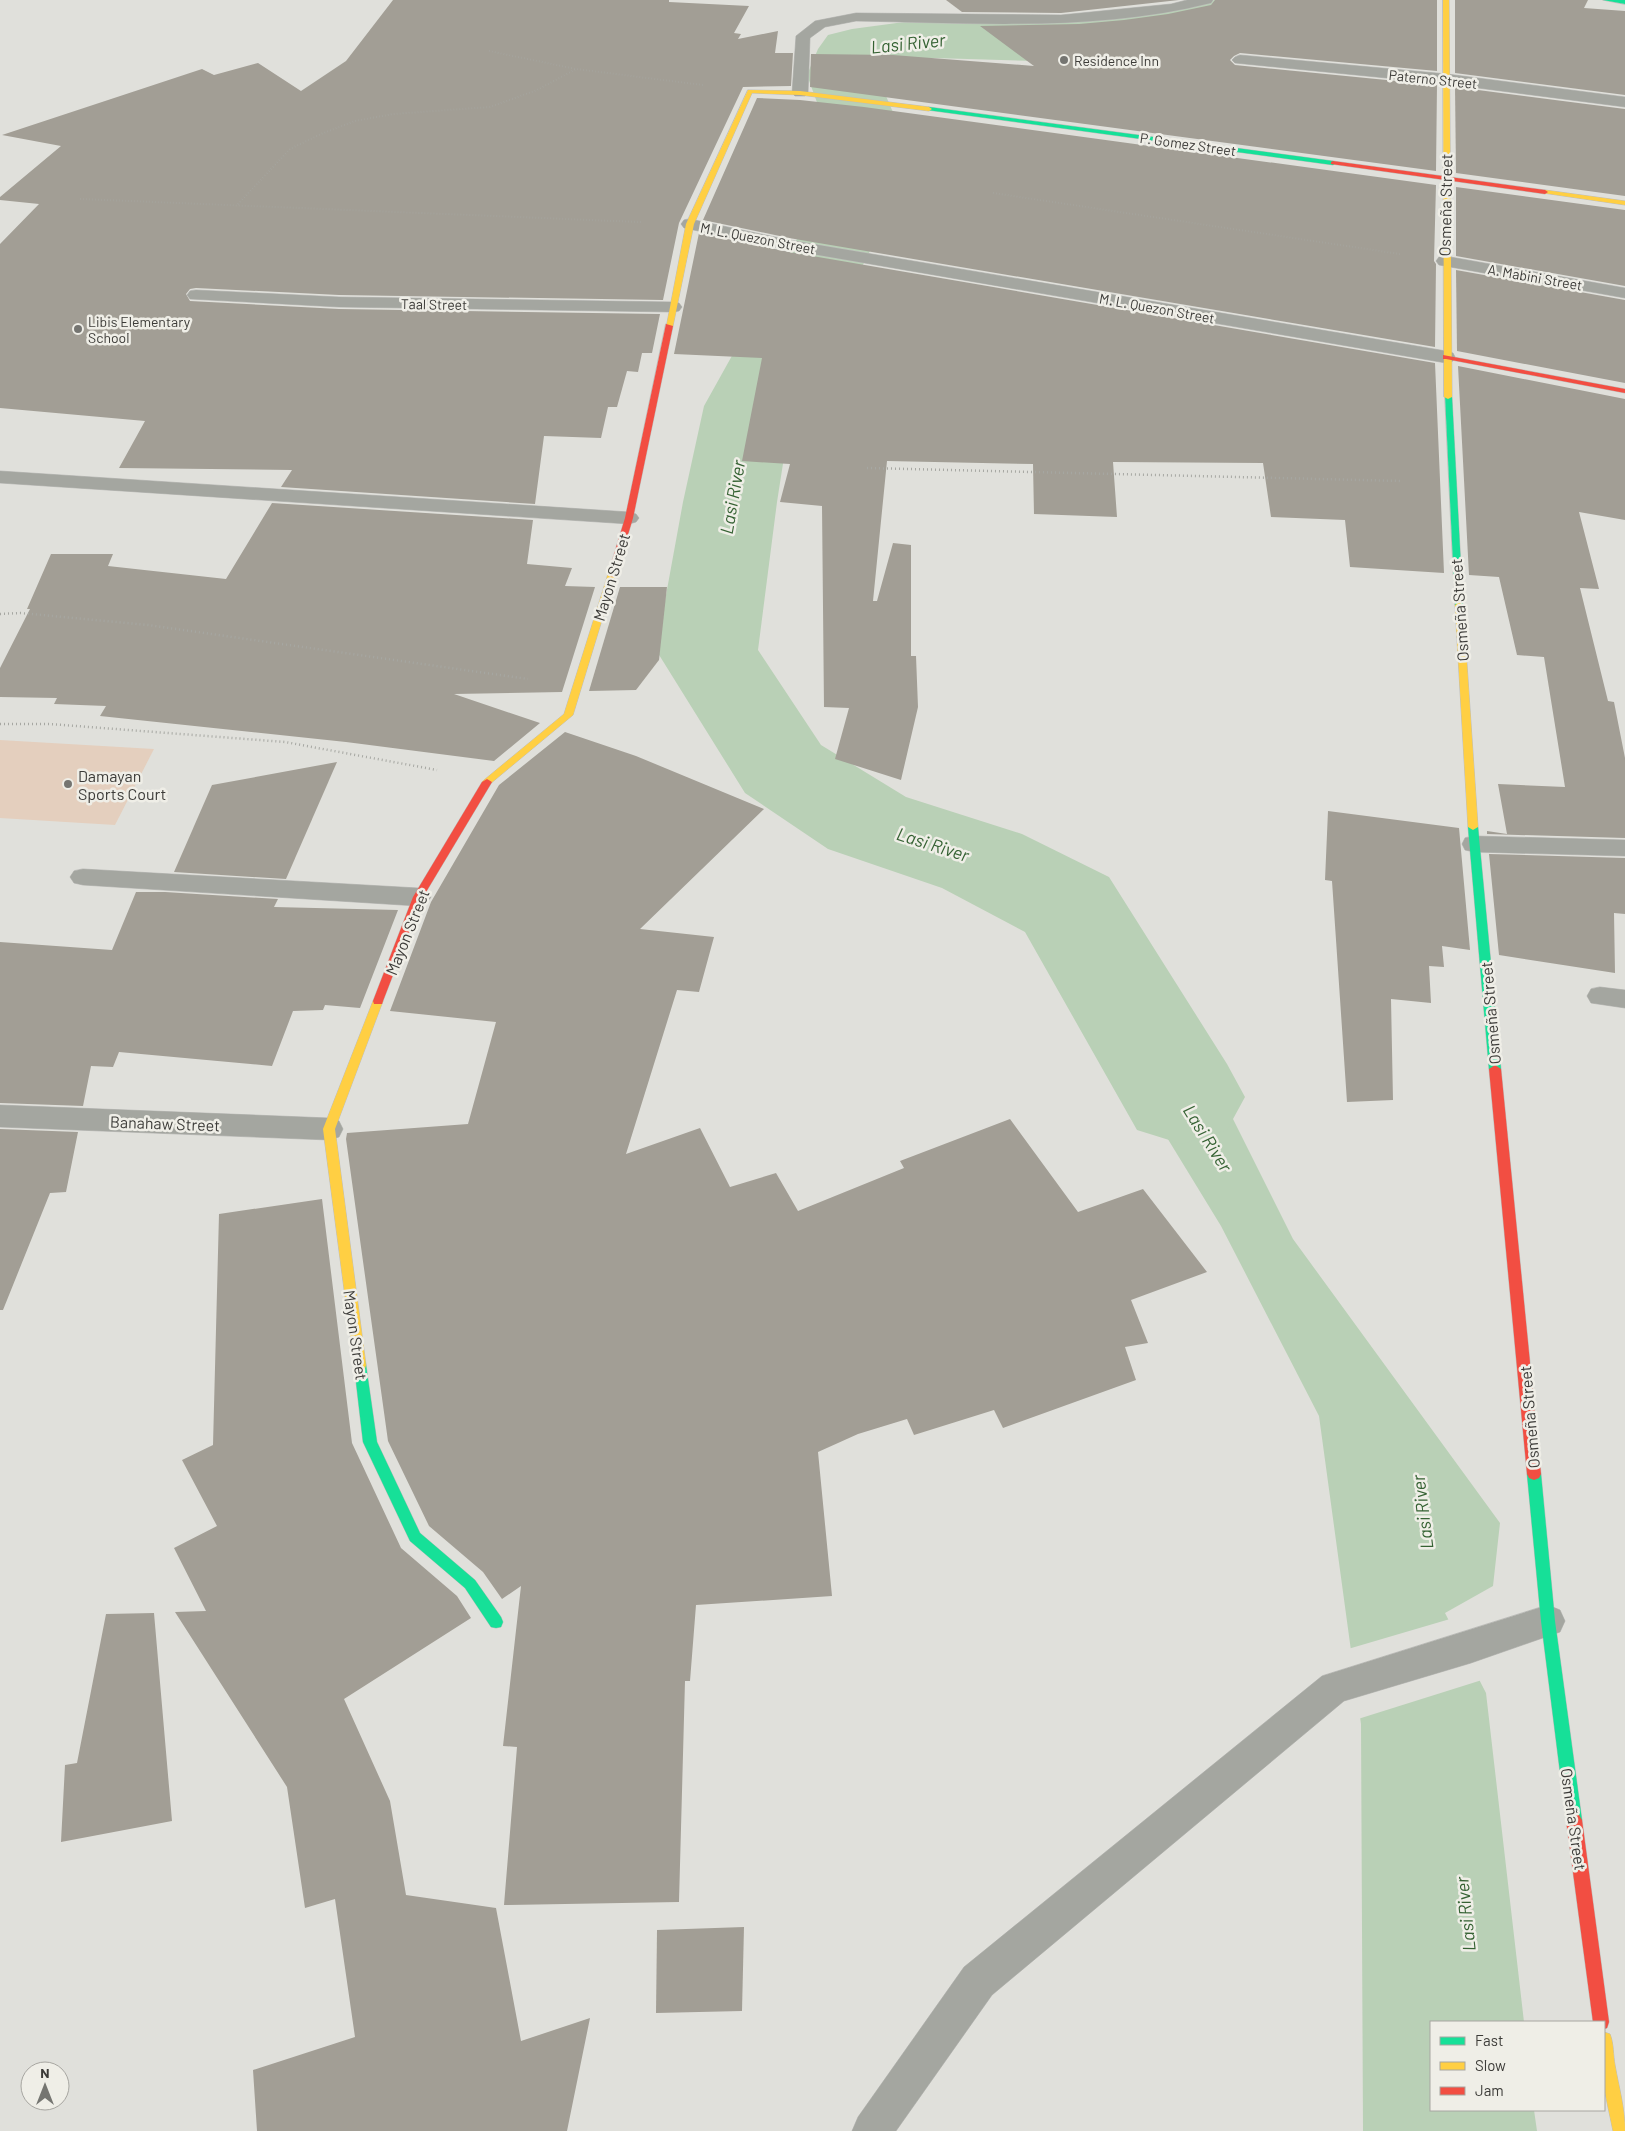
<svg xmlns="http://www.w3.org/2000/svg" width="1625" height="2131" font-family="Barlow,sans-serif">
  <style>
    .green { fill: #e4cfbe }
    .water { fill: #b9d0b6 }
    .pier { fill: #e0e0db }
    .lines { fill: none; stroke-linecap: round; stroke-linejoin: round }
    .river { fill: #b9d0b6; fill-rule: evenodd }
    .building { fill: #a29e95 }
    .lane-casing { stroke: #bebebb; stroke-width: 1 }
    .street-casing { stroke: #bebebb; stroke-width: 1 }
    .fast-casing { stroke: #bebebb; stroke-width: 1 }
    .slow-casing { stroke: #bebebb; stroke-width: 1 }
    .jam-casing { stroke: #bebebb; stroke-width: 1 }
    .path-far1 { stroke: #a6a7a2; stroke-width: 2; stroke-dasharray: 0.5 2.5; stroke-linecap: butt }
    .path { stroke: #a6a7a2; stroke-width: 2.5; stroke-dasharray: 1 3; stroke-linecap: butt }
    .lane { fill: #a4a6a0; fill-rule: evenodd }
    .street { fill: #a4a6a0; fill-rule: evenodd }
    .fast { fill: #16e098; fill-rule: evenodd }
    .slow { fill: #ffcf43; fill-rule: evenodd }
    .jam { fill: #f24e42; fill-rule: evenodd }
    .poi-dot { fill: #757571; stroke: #efeee7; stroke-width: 2 }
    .labels { text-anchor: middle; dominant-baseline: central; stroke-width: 5; stroke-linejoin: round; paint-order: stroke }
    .far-poi-label { font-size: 14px; fill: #3c3b38; stroke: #efeee7; text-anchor: start }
    .far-street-label { font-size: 14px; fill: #3c3b38; stroke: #efeee7 }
    .street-label { font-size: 16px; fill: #3c3b38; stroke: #efeee7 }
    .poi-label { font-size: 16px; fill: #3c3b38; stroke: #efeee7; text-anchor: start }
    .water-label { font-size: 18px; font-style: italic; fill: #356233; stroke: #efeee7 }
  </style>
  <rect width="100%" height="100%" fill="#e0e0db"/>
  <path class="green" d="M0 740 154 749 115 825 0 818Z"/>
  <path class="water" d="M1142 937 1293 1239 1500 1523 1493 1586 1445 1613 1486 1693 1524 2022H1431V2110H1534L1537 2131H1363L1361 1724 1319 1416 1221 1226 1056 956Z"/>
  <path class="pier" d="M1450 1619 1482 1680 1358 1719 1348 1649Z"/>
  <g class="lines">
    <path class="river" d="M1214 0H1293L1294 6 1284 20 1227 40 1203 46 1037 61 934 58 880 66 877 75 904 138V149L885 221 792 406 777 502 758 650 821 745 906 797 1022 834 1109 877 1227 1064 1245 1097 1227 1130 1182 1144 1137 1130 1025 932 942 888 828 849 745 793 656 650 683 502 704 406 807 221 830 149V138L807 75 818 49 828 35 852 29 934 18 1037 21 1194 7Z"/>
  </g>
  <g class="building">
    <path d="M393 0H669V2L749 6 734 33 741 34 738 39 778 31 775 53H793L791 86 743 87 679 223 663 300 339 295 196 288 190 289 186 294 190 301 339 309 660 314 652 353H642L638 372 627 371 617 407H608L601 438 544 436 535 504 281 487 292 470 119 468 145 421 0 408V244L39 204 0 200V197L61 146 2 135 202 69 214 75 258 63 301 91 346 61Z"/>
    <path d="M946 0H1179L1061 13 962 12Z"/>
    <path d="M1215 0H1437V71L1240 53 1234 56 1230 60 1235 65 1437 85 1436 171 810 87 811 54 893 55 1034 66 980 26 1079 24 1124 20 1168 14 1211 5Z"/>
    <path d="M1455 0H1588L1584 8 1625 11V95L1455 73Z"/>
    <path d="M1455 87 1625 109V196L1456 173Z"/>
    <path d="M757 98 800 100 864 107 1436 185 1434 261 1436 264 1435 347 789 238 703 220Z"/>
    <path d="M1456 187 1625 210V286L1456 256Z"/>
    <path d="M699 233 789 252 1435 363 1444 573 1350 567 1345 520 1271 517 1263 463 1113 462 1117 517 1034 514 1033 464 887 461 873 601H877L893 543 911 545V656H916L918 707 901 780 835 759 849 708 824 707 822 506 780 502 790 464 742 461 762 358 674 354Z"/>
    <path d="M1456 270 1625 300V383L1457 351Z"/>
    <path d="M1458 366 1625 399V520L1579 512 1599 589 1580 588 1608 701 1614 702 1625 758V838L1487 834V831L1507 834 1498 784 1565 787 1544 657 1517 655 1499 577 1469 575Z"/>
    <path d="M272 503 533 520 527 564 572 568 565 586 595 587 562 692 454 694 540 723 494 761 346 742 100 716 106 706 54 704 57 698 0 697V668L30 609H27L51 554H113L108 566 226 579Z"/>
    <path d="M620 587H667L659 660 636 690 589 691Z"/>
    <path d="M565 732 636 756 764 809 640 929 714 937 699 992 677 990 626 1154 700 1128 730 1187 776 1173 798 1211 904 1168 900 1161 1010 1119 1078 1212 1143 1189 1207 1272 1131 1300 1148 1343 1125 1347 1136 1380 1003 1428 994 1410 914 1435 907 1419 858 1434 818 1452 832 1596 696 1605 690 1681H685L679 1902 504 1905 517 1747 503 1746 521 1586 502 1599 483 1572 429 1526 388 1441 346 1139 347 1133 468 1124 496 1022 390 1011 431 902 499 785Z"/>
    <path d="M337 762 286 879 174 872 212 785Z"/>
    <path d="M1328 811 1459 828 1470 950 1442 946 1444 967 1429 966 1431 1003 1391 999 1393 1100 1347 1102 1332 881 1325 880Z"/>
    <path d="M1489 854 1625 858V914L1614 913 1615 973 1499 955Z"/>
    <path d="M136 892H165L278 899 274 907 398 910 360 1008 325 1005 323 1010 293 1011 272 1066 119 1052 113 1067 91 1066 83 1106 0 1103V942L112 950Z"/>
    <path d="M0 1129 78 1132 66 1192 50 1193 3 1310H0Z"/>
    <path d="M322 1199 352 1443 401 1548 457 1596 471 1618 344 1699 390 1801 406 1895 496 1908 521 2041 590 2018 567 2131H257L253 2070 355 2037 335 1899 305 1908 287 1787 175 1612 206 1611 174 1548 217 1526 182 1460 213 1445 219 1214Z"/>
    <path d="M154 1613 172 1821 61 1842 65 1765 77 1763 106 1614Z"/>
    <path d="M744 1927 742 2011 656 2013 657 1930Z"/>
  </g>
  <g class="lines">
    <defs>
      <path id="lane" d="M1548 1605 1560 1610 1565 1621 1560 1632 1471 1663 1344 1701 992 1995 896 2131H852L858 2117 964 1967 1322 1676Z"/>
      <g id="street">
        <path d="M1187 0H1213L1211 3C1096 32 974 23 856 21L825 27 810 38 808 93 805 96H795L792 93 796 36 815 21 820 20 856 13 1061 15 1171 4Z"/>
        <path d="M1240 55 1447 74 1625 97V107L1447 84 1235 63 1232 60 1235 57Z"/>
        <path d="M690 219 789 240 1446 351 1453 353 1455 357 1453 361 1446 363 789 250 684 228 681 224 684 220Z"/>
        <path d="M1445 256 1625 288V298L1439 265 1436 261 1439 257Z"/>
        <path d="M196 290 339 297 673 302 679 303 682 307 679 311 673 312 339 307 190 299 187 295 190 291Z"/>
        <path d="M0 471 629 512 636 514 639 518 636 522 629 524 0 483Z"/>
        <path d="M1474 836 1625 840V856L1474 852 1465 850 1462 844 1465 838Z"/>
        <path d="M83 869 418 888 427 891 431 897 427 903 418 906 83 885 74 883 70 877 74 871Z"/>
        <path d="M1600 987 1625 990V1008L1591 1003 1587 996 1591 989Z"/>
        <path d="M0 1105 329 1118 339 1121 343 1129 339 1137 329 1140 0 1127Z"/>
      </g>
      <g id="fast">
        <path d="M1603 0H1625V4Z"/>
        <path d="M929 107 1333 161 1336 163 1333 165 927 110 926 109Z"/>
        <path d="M1445 395 1452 397 1463 605 1459 608 1455 605Z"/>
        <path d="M1473 824 1478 827 1501 1069 1495 1073 1489 1069 1468 827Z"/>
        <path d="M360 1360 365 1361 366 1365 377 1442 420 1533 475 1580 501 1617 503 1622 501 1627 496 1628 491 1627 465 1588 410 1541 363 1442 354 1365 355 1361Z"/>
        <path d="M1534 1468 1539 1470 1541 1474 1555 1621 1582 1820 1579 1825 1574 1827 1569 1825 1566 1820 1541 1621 1527 1474 1529 1470Z"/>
      </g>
      <g id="slow">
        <path d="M1443 0H1449L1452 397 1448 399 1444 397Z"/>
        <path d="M748 90 800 91 929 107 932 109 929 111 800 95 752 93 694 224 673 326 666 328 686 224Z"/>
        <path d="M1545 190 1625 201V205L1543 193V191Z"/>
        <path d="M612 571 616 574 573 715 490 784H484L482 782 484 780 564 714 608 574Z"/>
        <path d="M1459 602 1463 605 1478 827 1473 830 1468 827 1455 605Z"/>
        <path d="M378 997 383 1001 335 1129 366 1365 365 1369 360 1370 355 1369 354 1365 323 1129 373 1001Z"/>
        <path d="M1604 2032 1610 2034C1614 2044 1613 2055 1615 2065 1619 2088 1625 2108 1625 2131H1613L1604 2088Z"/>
      </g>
      <g id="jam">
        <path d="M1333 161 1545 190 1548 192 1545 194 1331 164V162Z"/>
        <path d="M666 324 673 326 633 518 616 574 612 577 608 574 625 518Z"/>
        <path d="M1443 355 1625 389V393L1446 359H1443Z"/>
        <path d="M487 779 492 782 423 897 383 1001 382 1004H374L373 1001 413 897 482 782Z"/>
        <path d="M1495 1065 1501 1069 1541 1474 1539 1478 1534 1480 1529 1478 1527 1474 1489 1069Z"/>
        <path d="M1574 1813 1579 1815 1582 1820 1609 2022 1607 2028 1604 2029V2022H1593L1566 1820 1569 1815Z"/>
      </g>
    </defs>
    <use href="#lane" class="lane-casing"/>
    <use href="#street" class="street-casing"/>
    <use href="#fast" class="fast-casing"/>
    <use href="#slow" class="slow-casing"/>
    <use href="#jam" class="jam-casing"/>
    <g class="path-far1">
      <path d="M489 51 576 69 703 85"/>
      <path d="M993 193 1400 254"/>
      <path d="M80 199 641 222"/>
      <path d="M238 204 290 149 321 134 355 121 393 114 490 107 537 90 576 69"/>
    </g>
    <g class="path">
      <path d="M867 468 1402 481"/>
      <path d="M0 614 20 613 148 625 528 679"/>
      <path d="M0 724H50L285 742 437 770"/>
    </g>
    <use href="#lane" class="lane"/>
    <use href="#street" class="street"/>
    <use href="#fast" class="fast"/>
    <use href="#slow" class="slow"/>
    <use href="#jam" class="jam"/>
  </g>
  <g class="poi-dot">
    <circle cx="1064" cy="60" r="5"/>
    <circle cx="78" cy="329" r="5"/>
    <circle cx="68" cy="784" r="5"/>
  </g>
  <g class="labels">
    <g class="far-poi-label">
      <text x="1074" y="60">Residence Inn</text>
      <text x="88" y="321">Libis Elementary<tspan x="88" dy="16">School</tspan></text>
    </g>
    <g class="far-street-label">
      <text transform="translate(1433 79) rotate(6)">Paterno Street</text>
      <text transform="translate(1188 144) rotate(8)">P. Gomez Street</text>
      <text transform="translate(758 238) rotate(11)">M. L. Quezon Street</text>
      <text transform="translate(1535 277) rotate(10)">A. Mabini Street</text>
      <text transform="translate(434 304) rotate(1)">Taal Street</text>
      <text transform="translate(1157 308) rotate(10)">M. L. Quezon Street</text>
    </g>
    <g class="street-label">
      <text transform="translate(1445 205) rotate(-89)">Osmeña Street</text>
      <text transform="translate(611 577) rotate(-73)">Mayon Street</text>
      <text transform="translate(1459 610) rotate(-94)">Osmeña Street</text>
      <text transform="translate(407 932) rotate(-68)">Mayon Street</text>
      <text transform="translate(1490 1013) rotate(-95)">Osmeña Street</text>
      <text transform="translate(165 1123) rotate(2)">Banahaw Street</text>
      <text transform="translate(356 1335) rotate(82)">Mayon Street</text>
      <text transform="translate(1529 1417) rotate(-95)">Osmeña Street</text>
      <text transform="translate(1574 1819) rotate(82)">Osmeña Street</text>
    </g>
    <g class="poi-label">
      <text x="78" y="775">Damayan<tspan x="78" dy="18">Sports Court</tspan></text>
    </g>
    <g class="water-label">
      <text transform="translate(908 43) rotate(-6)">Lasi River</text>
      <text transform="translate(732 497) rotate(-80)">Lasi River</text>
      <text transform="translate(933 844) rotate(18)">Lasi River</text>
      <text transform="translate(1208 1138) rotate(58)">Lasi River</text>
      <text transform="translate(1422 1512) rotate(-97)">Lasi River</text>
      <text transform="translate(1465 1914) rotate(-96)">Lasi River</text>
    </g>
  </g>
  <rect x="1430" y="2021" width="175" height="90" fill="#efeee7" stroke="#a7a6a1"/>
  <rect x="1440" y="2037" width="25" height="8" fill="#16e098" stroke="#a7a6a1"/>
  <text x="1475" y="2046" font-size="15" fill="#3c3b38">Fast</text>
  <rect x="1440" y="2062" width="25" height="8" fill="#ffcf43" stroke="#a7a6a1"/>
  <text x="1475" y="2071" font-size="15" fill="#3c3b38">Slow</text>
  <rect x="1440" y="2087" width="25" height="8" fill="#f24e42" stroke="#a7a6a1"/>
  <text x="1475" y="2096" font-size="15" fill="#3c3b38">Jam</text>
  <g transform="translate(45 2086)"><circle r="24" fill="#efeee7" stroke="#a7a6a1"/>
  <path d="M0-4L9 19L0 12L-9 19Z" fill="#757571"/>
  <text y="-8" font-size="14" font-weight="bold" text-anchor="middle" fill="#3c3b38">N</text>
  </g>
</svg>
